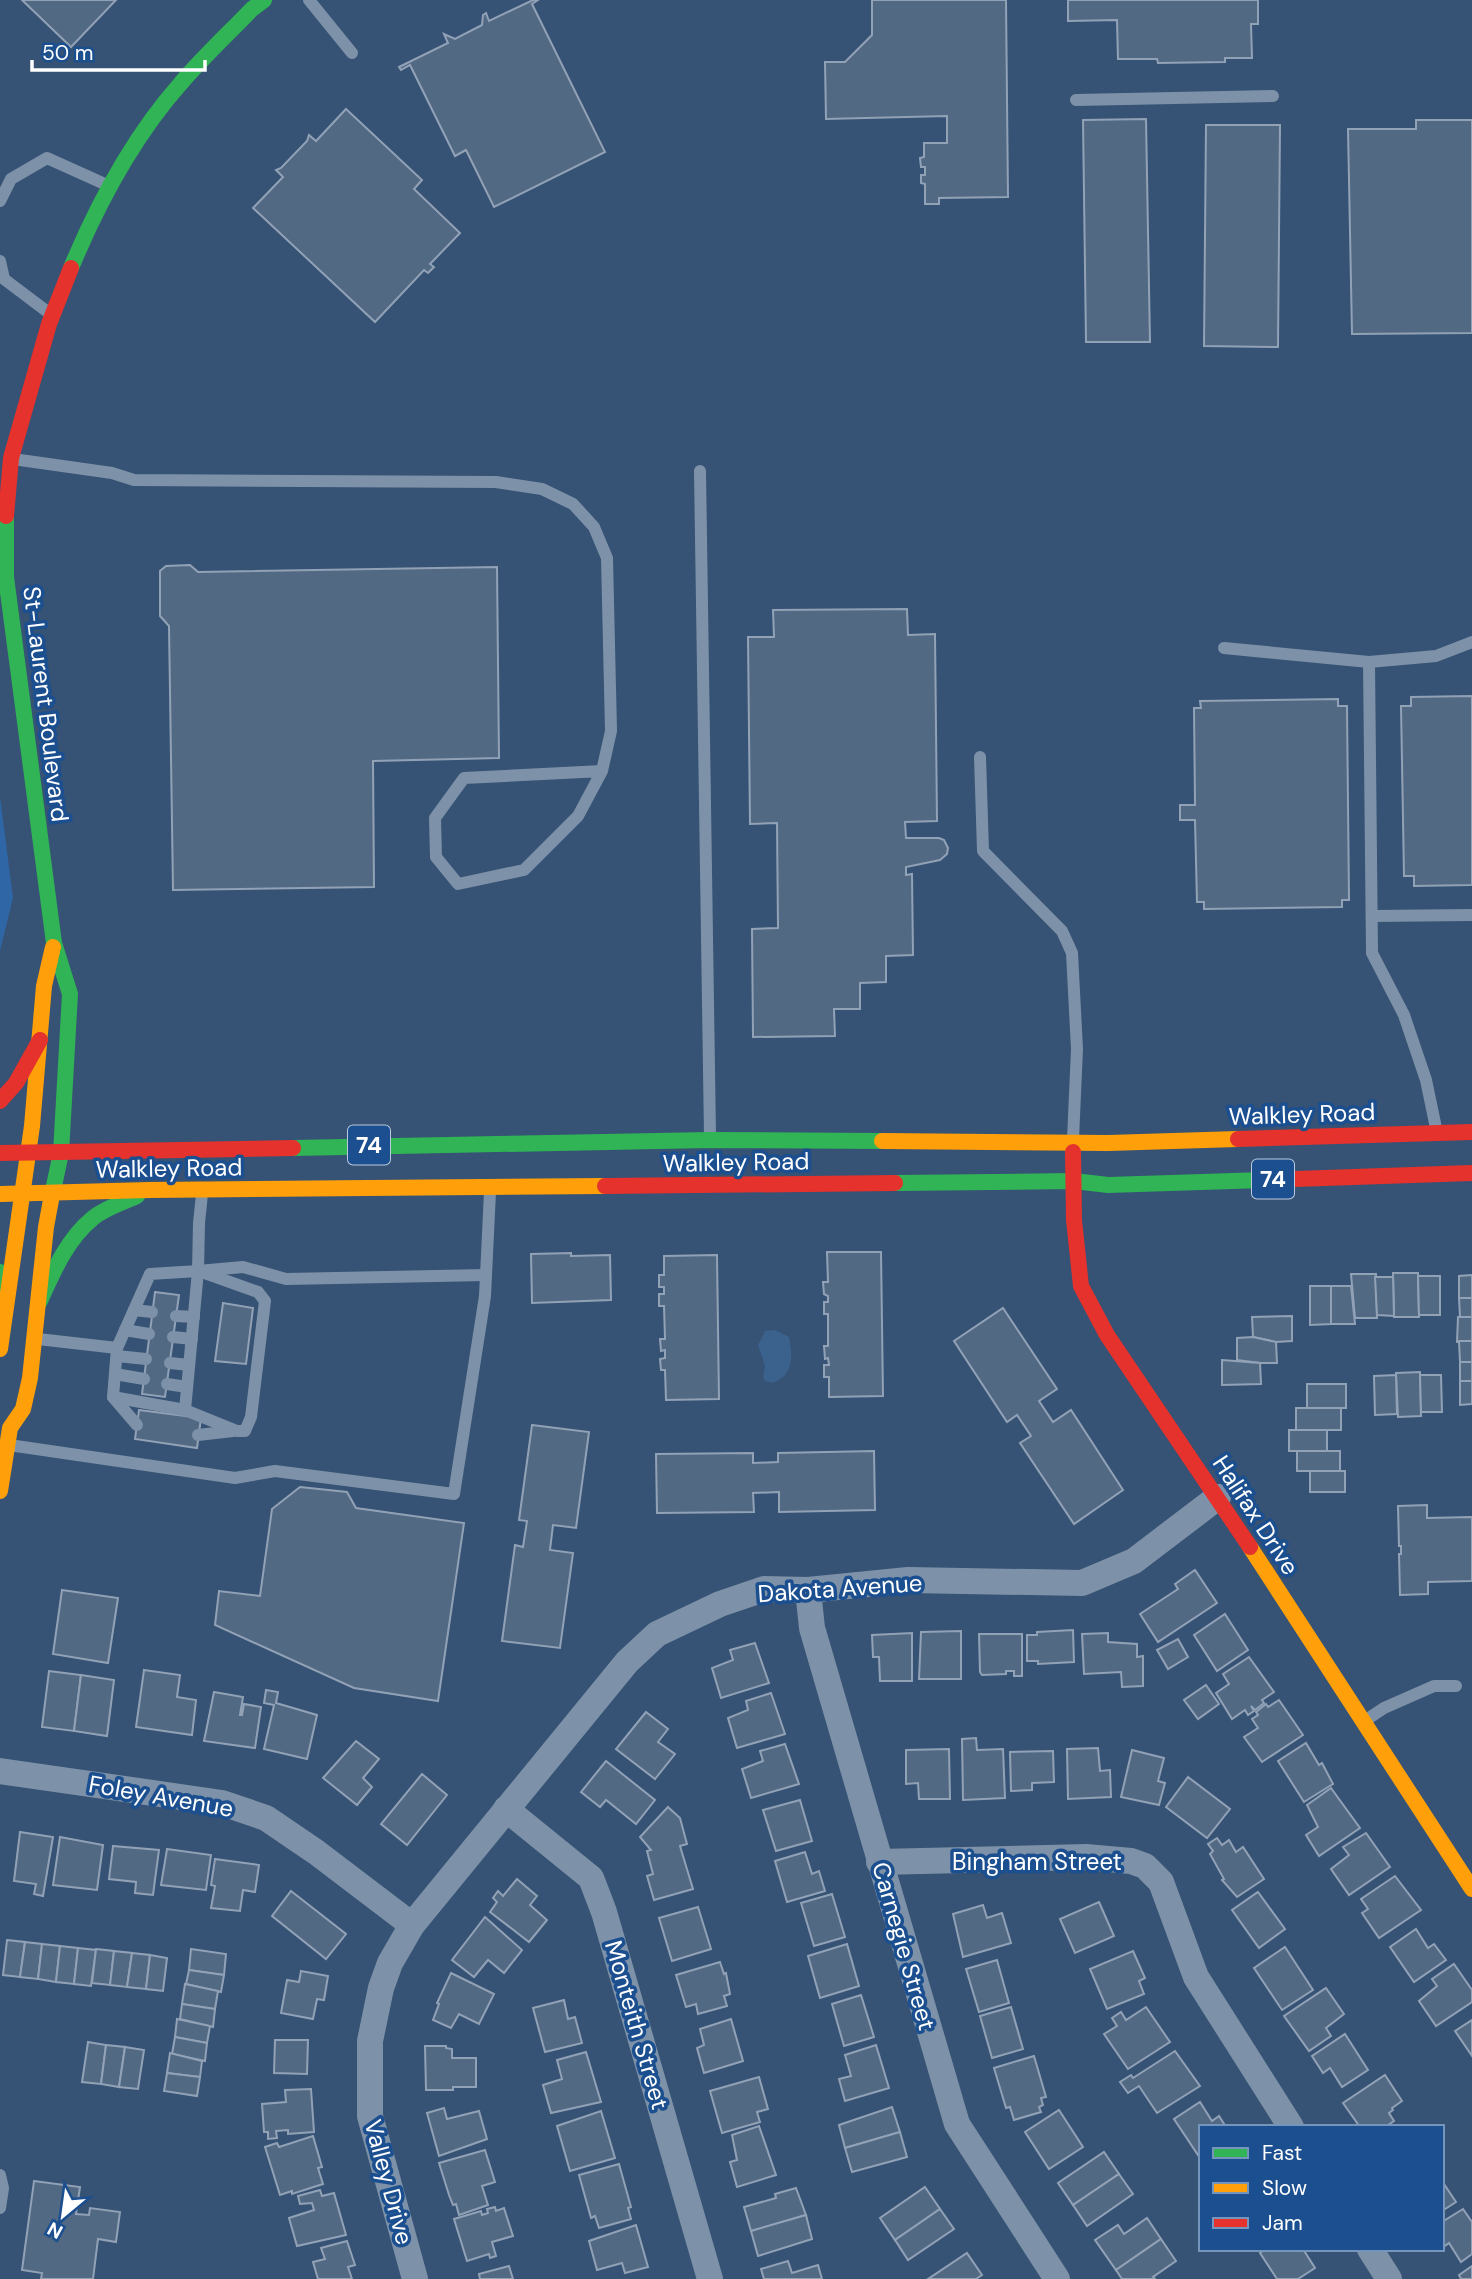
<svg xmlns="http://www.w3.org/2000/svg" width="1472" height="2279" font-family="'DM Sans',sans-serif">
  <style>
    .green { fill: #2f66a5 }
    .water { fill: #3b618d }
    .building { fill: #526984; stroke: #92a2b6; stroke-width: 2 }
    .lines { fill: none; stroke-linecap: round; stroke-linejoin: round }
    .lane { stroke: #7d92a8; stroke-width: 12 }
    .street { stroke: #7d92a8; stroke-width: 26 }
    .fast { stroke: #30b455; stroke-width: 16 }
    .slow { stroke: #ff9f0a; stroke-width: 16 }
    .jam { stroke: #e5322d; stroke-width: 16 }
    .labels { text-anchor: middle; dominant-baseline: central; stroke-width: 7; stroke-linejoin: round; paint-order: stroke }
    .shield { fill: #1b4f8f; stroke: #bbcadd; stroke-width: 2 }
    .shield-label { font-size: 23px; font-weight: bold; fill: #fff }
    .street-label { font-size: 24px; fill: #fff; stroke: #1b4f8f }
  </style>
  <rect width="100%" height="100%" fill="#365274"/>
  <path class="green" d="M0 796 13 898 0 951Z"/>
  <path class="water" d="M775 1330 789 1337C793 1356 794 1376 772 1383L765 1381 763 1377 765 1366 758 1345 765 1331Z"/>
  <g class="building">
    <path d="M22 0H116L71 47Z"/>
    <path d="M533 0H538L532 4 605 152 494 207 466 150 455 156 410 65 401 70 399 67 448 43 444 34 455 39 482 25 483 15 486 13 489 21Z"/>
    <path d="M872 0H1006L1008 197 939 198V204H925V184L921 183V175H925V167H921L920 158 924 157V143H947V116L826 119 825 62H845L872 35Z"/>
    <path d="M1068 0H1258V24H1251L1252 58H1225V62L1158 63 1157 59H1118L1117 20 1068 21Z"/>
    <path d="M346 109 422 180 414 189 460 233 430 264 434 267 428 273 424 270 375 322 253 208 283 177 276 170 281 168 307 141 309 135 316 141Z"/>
    <path d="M1146 119 1150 342H1086L1083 120Z"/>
    <path d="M1416 120H1472V333L1352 334 1348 129H1416Z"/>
    <path d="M1206 125H1280L1278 347 1204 346Z"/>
    <path d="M190 565 198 572 497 567 499 758 373 761 374 887 173 890 169 626 160 616V571L166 566Z"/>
    <path d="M907 609 908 635 935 634 937 821 905 822 906 838H939L944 840 948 848 947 854 940 860 906 867V875L912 874 913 955 886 956V982L860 983V1009H834L835 1036 753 1037 752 929 778 928 777 823 750 824 748 637H774L773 610Z"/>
    <path d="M1472 696V885L1414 886V876H1404L1401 706H1411V697Z"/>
    <path d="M1338 699V706H1347L1349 900H1342V907L1204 909V902H1197L1195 820H1180V805H1195L1194 708H1201L1200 701Z"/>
    <path d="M827 1252H881L883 1396 829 1397V1377H824V1365H829L828 1358 825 1359 824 1346H828V1314H824V1302H828V1296L824 1294 823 1282H828Z"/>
    <path d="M571 1253V1256L610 1255 611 1300 532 1303 531 1254Z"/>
    <path d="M717 1255 719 1399 666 1400 665 1370H661L660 1359 665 1358V1350L661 1351 660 1339H665L664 1306H659V1294H664V1287H659V1275H664V1256Z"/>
    <path d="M1393 1273H1418L1419 1317H1394Z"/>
    <path d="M1351 1274H1376L1377 1318H1355Z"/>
    <path d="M1472 1275V1298H1459V1276Z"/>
    <path d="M1418 1276H1440V1315H1419Z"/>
    <path d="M1375 1277H1393L1394 1316 1377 1315Z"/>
    <path d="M1310 1286H1331V1324L1310 1325Z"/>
    <path d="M1331 1286H1351L1355 1324H1331Z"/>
    <path d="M155 1292 179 1295 165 1397 142 1394Z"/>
    <path d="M1459 1298H1472V1317H1460Z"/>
    <path d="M223 1303 253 1308 246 1364 215 1361Z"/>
    <path d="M1003 1308 1057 1389 1039 1401 1053 1422 1071 1410 1123 1490 1074 1524 1020 1443 1031 1436 1017 1415 1007 1422 954 1341Z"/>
    <path d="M1292 1316V1341L1276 1342 1253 1337 1252 1317Z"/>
    <path d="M1458 1317H1472V1341L1457 1342Z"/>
    <path d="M1253 1337 1276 1342 1277 1363H1260L1237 1360V1338Z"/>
    <path d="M1459 1341H1472V1362H1460Z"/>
    <path d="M1222 1360 1260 1363 1261 1384 1222 1385Z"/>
    <rect x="1460" y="1362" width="12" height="19"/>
    <path d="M1420 1372 1421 1416 1398 1417 1396 1373Z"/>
    <path d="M1396 1375 1397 1414 1375 1415 1374 1376Z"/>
    <path d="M1420 1375H1441L1442 1412H1421Z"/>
    <path d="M1460 1381H1472V1404L1460 1405Z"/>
    <rect x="1307" y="1384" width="39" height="24"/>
    <rect x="1296" y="1408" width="45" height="22"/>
    <path d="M139 1410 201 1418 197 1448 135 1439Z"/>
    <path d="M532 1425 589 1432 576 1528 553 1525 550 1550 573 1553 560 1648 502 1641 515 1545 523 1547 527 1521 519 1520Z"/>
    <rect x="1289" y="1430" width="38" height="21"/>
    <path d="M874 1451 875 1510 779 1512V1492L753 1493 754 1512 657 1513 656 1454 753 1453V1463L778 1462V1453Z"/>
    <rect x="1297" y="1451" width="43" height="20"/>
    <rect x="1310" y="1471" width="35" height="21"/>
    <path d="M300 1487 347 1492 356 1508 464 1523 438 1701 354 1688 215 1625 219 1591 260 1596 272 1509Z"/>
    <path d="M1427 1505V1518L1472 1517V1581L1428 1582V1594L1400 1595 1399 1554H1401V1546H1399L1398 1506Z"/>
    <path d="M1195 1570 1217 1603 1158 1642 1140 1614 1178 1589 1175 1584Z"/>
    <path d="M62 1590 118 1598 108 1663 53 1654Z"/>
    <path d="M1225 1614 1248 1650 1217 1671 1194 1635Z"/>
    <path d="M1073 1630 1074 1662 1038 1664V1661H1027V1635H1037V1632Z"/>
    <path d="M961 1631V1679H919L921 1632Z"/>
    <path d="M912 1633V1681H880L879 1657H873L872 1635Z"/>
    <path d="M1108 1633V1642L1137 1644V1657L1143 1656V1686L1122 1687 1121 1672 1084 1674 1082 1634Z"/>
    <path d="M979 1634H1022V1676H1014V1671H1006V1674L982 1675 980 1672Z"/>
    <path d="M1178 1639 1188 1657 1168 1669 1157 1650Z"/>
    <path d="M755 1643 769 1683 721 1698 712 1668 733 1660 730 1650Z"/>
    <path d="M1249 1657 1274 1692 1262 1700 1264 1703 1255 1710 1251 1706 1254 1711 1248 1715 1245 1710 1232 1719 1216 1693 1229 1684 1223 1674Z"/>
    <path d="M144 1670 180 1675 177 1697 196 1700 192 1735 136 1727Z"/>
    <path d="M49 1671 81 1675 74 1731 42 1727Z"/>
    <path d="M81 1675 114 1680 107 1736 74 1731Z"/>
    <path d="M1206 1685 1219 1704 1198 1719 1184 1700Z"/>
    <path d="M266 1690 278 1692 276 1703 317 1715 307 1759 264 1749 274 1705 264 1703Z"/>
    <path d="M214 1692 243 1697 240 1715H242L244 1704 261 1707 255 1748 204 1741Z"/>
    <path d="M771 1693 785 1734 737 1748 728 1718 748 1710 746 1701Z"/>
    <path d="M1279 1700 1303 1735 1262 1762 1244 1737 1258 1728 1252 1719 1258 1715 1256 1712 1266 1704 1268 1707Z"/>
    <path d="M646 1712 668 1729 658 1742 675 1754 655 1779 616 1749Z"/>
    <path d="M976 1738 977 1750 1003 1749 1005 1798 963 1800 962 1739Z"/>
    <path d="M356 1741 379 1759 363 1778 372 1787 357 1805 323 1778Z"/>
    <path d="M1306 1743 1319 1765 1322 1763 1333 1784 1304 1802 1278 1761Z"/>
    <path d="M785 1744 799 1784 751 1798 742 1769 763 1761 760 1751Z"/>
    <path d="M1098 1748 1100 1771 1110 1770 1111 1797 1068 1799 1067 1749Z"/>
    <path d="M949 1749 950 1799H919L918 1783 906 1784V1750Z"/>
    <path d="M1132 1750 1164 1758 1158 1781 1165 1783 1159 1805 1121 1797Z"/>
    <path d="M1053 1751 1054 1782 1032 1783V1790L1011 1791 1010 1752Z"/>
    <path d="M606 1761 655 1800 636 1824 606 1800 600 1807 581 1792Z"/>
    <path d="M422 1774 447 1795 407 1845 381 1824Z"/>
    <path d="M1188 1777 1230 1809 1207 1838 1166 1807Z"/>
    <path d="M1331 1788 1360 1828 1319 1856 1306 1835 1318 1827 1307 1805Z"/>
    <path d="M800 1800 812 1841 776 1851 763 1810Z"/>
    <path d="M668 1807 680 1818 687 1844 680 1846 693 1889 654 1900 647 1876 653 1874 647 1851 651 1850 640 1837Z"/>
    <path d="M20 1832 53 1837 43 1896 34 1894 36 1884 14 1881Z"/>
    <path d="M1366 1833 1390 1867 1349 1895 1331 1869 1349 1855 1343 1847Z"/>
    <path d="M60 1837 103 1845 97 1890 53 1885Z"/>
    <path d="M1217 1838 1222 1845 1229 1840 1236 1852 1243 1847 1264 1879 1237 1897 1222 1880 1224 1879 1210 1854 1213 1851 1208 1844Z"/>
    <path d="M113 1846 159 1850 153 1895 135 1893 136 1882 109 1879Z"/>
    <path d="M167 1849 211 1855 206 1890 161 1885Z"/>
    <path d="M805 1852 812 1874 819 1871 825 1891 787 1902 775 1861Z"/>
    <path d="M215 1859 259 1865 255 1892 243 1890 240 1911 211 1908 215 1886 211 1885Z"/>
    <path d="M1395 1876 1421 1910 1379 1938 1362 1913 1368 1909 1361 1899Z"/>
    <path d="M517 1879 537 1896 530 1905 547 1920 529 1942 490 1912 497 1902 493 1898 498 1891 503 1896Z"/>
    <path d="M291 1891 346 1934 326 1959 272 1916Z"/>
    <path d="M1258 1892 1285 1929 1259 1948 1232 1910Z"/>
    <path d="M832 1894 845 1937 814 1946 801 1903Z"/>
    <path d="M1099 1902 1114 1936 1075 1953 1060 1919Z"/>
    <path d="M983 1905 987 1918 1002 1913 1011 1943 963 1957 953 1914Z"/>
    <path d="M698 1907 711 1949 672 1961 659 1918Z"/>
    <path d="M485 1917 522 1950 504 1973 488 1960 474 1977 452 1960Z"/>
    <path d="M1416 1929 1428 1948 1434 1944 1446 1960 1414 1982 1390 1947Z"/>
    <path d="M7 1940 25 1942 20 1977 3 1975Z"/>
    <path d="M25 1942 42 1944 38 1979 20 1977Z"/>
    <path d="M42 1944 60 1946 56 1982 38 1979Z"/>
    <path d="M847 1944 859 1986 820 1998 808 1956Z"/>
    <path d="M60 1946 78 1948 74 1984 56 1982Z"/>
    <path d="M1285 1947 1313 1990 1282 2010 1254 1968Z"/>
    <path d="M78 1948 96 1950 91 1986 74 1984Z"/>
    <path d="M96 1949 114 1951 110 1985 92 1983Z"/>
    <path d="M191 1949 226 1954 224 1975 189 1970Z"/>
    <path d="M114 1951 132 1953 127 1987 110 1985Z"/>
    <path d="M1133 1951 1145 1978 1139 1981 1144 1994 1107 2009 1090 1969Z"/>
    <path d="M132 1953 150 1955 146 1989 127 1987Z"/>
    <path d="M150 1955 167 1958 163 1991 146 1989Z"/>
    <path d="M997 1960 1009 2003 979 2012 966 1969Z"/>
    <path d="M720 1962 724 1974 726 1973 730 1994 724 1996 727 2006 698 2014 696 2004 686 2007 676 1975Z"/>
    <path d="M1454 1964 1472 1990V2002L1436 2026 1419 2001 1437 1986 1432 1979Z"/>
    <path d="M189 1970 224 1975 221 1992 186 1984Z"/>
    <path d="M301 1971 328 1976 324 2000 317 1999 313 2019 281 2013 287 1980 299 1982Z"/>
    <path d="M451 1973 494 1994 479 2024 459 2014 451 2028 433 2020 439 2004 437 2003Z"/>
    <path d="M185 1984 218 1991 215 2009 182 2004Z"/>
    <path d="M1326 1988 1344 2014 1326 2028 1331 2036 1309 2051 1284 2016Z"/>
    <path d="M861 1995 874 2037 844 2046 832 2004Z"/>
    <path d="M564 2000 568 2019 575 2017 582 2043 545 2052 533 2008Z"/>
    <path d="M182 2004 215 2009 213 2027 180 2019Z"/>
    <path d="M1011 2007 1023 2049 992 2058 980 2016Z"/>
    <path d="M1146 2007 1170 2042 1128 2069 1104 2034 1117 2026 1112 2018 1121 2012 1126 2020Z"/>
    <path d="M177 2019 210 2026 207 2043 175 2037Z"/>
    <path d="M731 2019 743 2061 704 2073 697 2048 704 2045 700 2029Z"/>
    <path d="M1472 2020V2056L1455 2031Z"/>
    <path d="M1345 2034 1368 2070 1342 2087 1330 2068 1323 2073 1312 2056Z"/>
    <path d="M175 2037 207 2043 205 2061 172 2054Z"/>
    <path d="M275 2040H308L307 2074 274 2073Z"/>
    <path d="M88 2042 106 2045 101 2084 82 2082Z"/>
    <path d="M106 2045 125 2047 119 2087 101 2084Z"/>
    <path d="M876 2045 889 2088 845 2101 839 2079 851 2076 845 2055Z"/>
    <path d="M425 2046H446V2048L452 2049V2058H476V2087H453V2090H426Z"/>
    <path d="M125 2047 144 2050 138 2089 119 2087Z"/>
    <path d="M1175 2051 1200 2086 1157 2113 1139 2086 1128 2093 1120 2082 1131 2075 1133 2078Z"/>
    <path d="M586 2052 601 2102 551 2113 543 2085 562 2079 557 2060Z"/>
    <path d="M170 2053 202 2061 200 2077 167 2073Z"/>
    <path d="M1034 2056 1046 2097 1041 2098 1043 2105 1039 2107 1041 2112 1014 2120 1010 2107 1006 2108 994 2068Z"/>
    <path d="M167 2073 200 2077 197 2096 164 2091Z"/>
    <path d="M1385 2075 1402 2101 1392 2108 1393 2110 1389 2113 1394 2121 1385 2127H1360L1343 2103Z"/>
    <path d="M759 2077 768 2109 757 2112 760 2122 722 2133 710 2091Z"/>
    <path d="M311 2089 314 2132 288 2134V2130L276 2131 277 2138 268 2139V2132H264L262 2104 286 2102 285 2090Z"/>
    <path d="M1200 2102 1212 2121 1219 2116 1226 2127H1201V2153L1198 2155 1174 2119Z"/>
    <path d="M892 2107 900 2132 845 2148 839 2125Z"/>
    <path d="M444 2108 447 2119 479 2111 487 2139 439 2156 427 2113Z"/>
    <path d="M1059 2110 1083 2147 1049 2169 1025 2132Z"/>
    <path d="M601 2111 615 2158 570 2171 557 2126Z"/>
    <path d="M759 2126 776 2175 737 2187 730 2162 737 2160 732 2135Z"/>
    <path d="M900 2132 907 2157 852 2172 845 2148Z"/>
    <path d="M313 2136 322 2167 318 2168 323 2184 292 2194V2191L280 2195 265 2147 277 2143 279 2147Z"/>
    <path d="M485 2150 495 2182 482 2186 488 2205 459 2215 456 2204 453 2205 449 2195 439 2163Z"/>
    <path d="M1104 2152 1119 2174 1073 2205 1058 2183Z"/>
    <path d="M619 2164 631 2207 628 2208 631 2219 599 2228 595 2216 591 2218 579 2175Z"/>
    <path d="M1119 2174 1133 2194 1087 2226 1073 2205Z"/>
    <path d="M34 2181 80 2187 76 2214 89 2215 90 2208 120 2212 116 2242 98 2239 93 2279H41L42 2273 22 2270Z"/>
    <path d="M1442 2181 1456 2202 1442 2211Z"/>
    <path d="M925 2187 940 2209 895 2240 880 2218Z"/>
    <path d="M796 2188 806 2215 751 2231 744 2207 776 2198 775 2194Z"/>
    <path d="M320 2190 322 2196 334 2193 346 2235 297 2246 289 2218 314 2210 312 2203 300 2204 298 2196Z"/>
    <path d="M495 2207 496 2211 504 2208 513 2236 492 2242 496 2256 490 2258 489 2254 467 2261 454 2219 481 2211 482 2215 488 2213 487 2209Z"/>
    <path d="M940 2209 954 2229 908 2260 895 2240Z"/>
    <path d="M1463 2209 1472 2222V2254L1461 2262 1449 2243 1442 2248V2222Z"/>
    <path d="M806 2215 812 2239 758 2256 751 2231Z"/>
    <path d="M1147 2218 1161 2239 1116 2270 1095 2240 1118 2225 1124 2234Z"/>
    <path d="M636 2225 648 2267 625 2273 622 2263 597 2270 589 2241Z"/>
    <path d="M1161 2239 1176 2261 1153 2277 1155 2279H1122L1116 2270Z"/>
    <path d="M347 2241 355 2265 348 2267 352 2279H318L313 2262 325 2259 321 2248Z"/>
    <path d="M1265 2249H1303L1315 2268 1298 2279H1277L1260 2253Z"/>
    <path d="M967 2253 982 2275 976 2279H928Z"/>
    <path d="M788 2261 792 2273 818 2265 822 2279H764L761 2269Z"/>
    <path d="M509 2266 513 2279H480L479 2274Z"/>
    <path d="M1472 2266V2279H1461L1459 2275Z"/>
  </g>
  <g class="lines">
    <g class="lane">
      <path d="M309 0 352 53"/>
      <path d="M1076 100 1273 96"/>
      <path d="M0 201 11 179 47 158 107 185"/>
      <path d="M0 261 4 279 49 313"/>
      <path d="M13 459 112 473 134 480 496 482 542 489 573 504 594 527 607 558 611 731 602 771 578 816 524 870 458 884 436 857 435 818 464 778 602 771"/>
      <path d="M700 471 710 1136"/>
      <path d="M1224 648 1369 662 1436 656 1472 642"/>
      <path d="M1369 662 1372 953 1404 1015 1426 1080 1436 1128"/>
      <path d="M980 757 983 851 1062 931 1072 953 1077 1049 1073 1139"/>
      <path d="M1373 916 1472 915"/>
      <path d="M198 1271 243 1267 286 1279 486 1275"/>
      <path d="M134 1310 152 1312"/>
      <path d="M176 1316 194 1317"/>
      <path d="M125 1330 149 1334"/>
      <path d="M173 1337 192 1339"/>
      <path d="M38 1339 117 1348 150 1274 198 1271 199 1223 202 1194"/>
      <path d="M117 1348 113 1397 185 1410 198 1271"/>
      <path d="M117 1356 146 1359"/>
      <path d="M170 1363 189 1365"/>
      <path d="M115 1374 144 1379"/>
      <path d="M167 1384 187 1387"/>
      <path d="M113 1397 137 1425"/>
      <path d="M185 1410 237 1431H245L251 1417 265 1301 258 1292 202 1272"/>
      <path d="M198 1435 233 1431"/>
      <path d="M9 1445 235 1478 275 1471 454 1494 485 1296 490 1192"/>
      <path d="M1366 1720 1384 1708 1434 1686H1456"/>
      <path d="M0 2175 3 2188 0 2208"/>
    </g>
    <g class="street">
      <path d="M808 1590 812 1628 957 2124 1057 2279"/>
      <path d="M0 1771 222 1803 266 1818 316 1852 412 1925"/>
      <path d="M506 1809 591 1878 604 1912 710 2279"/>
      <path d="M879 1862 1086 1857 1131 1861 1145 1866 1161 1882 1196 1977 1291 2127"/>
      <path d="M1370 2249 1389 2279"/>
      <path d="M415 2279 370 2116V2041L381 1988 390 1963 412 1925 627 1662 657 1634 720 1604 764 1589 808 1590 908 1580 1082 1583 1134 1561 1218 1497"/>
    </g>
    <g class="fast">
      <path d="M71 268C98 203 134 136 181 83 203 57 228 34 252 9L264 0"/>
      <path d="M6 516V577L54 943 70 994 61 1153 51 1200"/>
      <path d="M293 1148 710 1140 882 1141"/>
      <path d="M895 1183 1074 1181 1108 1185 1295 1179"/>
      <path d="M0 1272 7 1297"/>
      <path d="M40 1301C53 1272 67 1239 93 1218 105 1208 122 1203 137 1196"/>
    </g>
    <g class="slow">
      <path d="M882 1141 1108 1143 1238 1139"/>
      <path d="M0 1194 149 1190 605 1186"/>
      <path d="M0 1349 32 1126 44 986 53 947"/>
      <path d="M0 1491 10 1428 23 1409 30 1378 46 1227 51 1200"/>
      <path d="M1250 1547 1472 1889"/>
    </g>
    <g class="jam">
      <path d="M6 516 11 458 49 324 71 268"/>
      <path d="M0 1101 16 1083 40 1040"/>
      <path d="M1238 1139 1472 1132"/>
      <path d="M1073 1152 1074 1220 1081 1286 1107 1335 1250 1547"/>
      <path d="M0 1153 293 1148"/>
      <path d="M1295 1179 1472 1173"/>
      <path d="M605 1186 895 1183"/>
    </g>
  </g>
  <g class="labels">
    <g class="shield">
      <rect x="348" y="1125.5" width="42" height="39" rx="5"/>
      <rect x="1252" y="1159.5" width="42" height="39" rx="5"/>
    </g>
    <g class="shield-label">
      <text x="369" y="1145">74</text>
      <text x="1273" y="1179">74</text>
    </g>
    <g class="street-label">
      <text transform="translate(46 704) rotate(83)">St-Laurent Boulevard</text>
      <text transform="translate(1302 1114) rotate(-2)">Walkley Road</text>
      <text transform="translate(736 1162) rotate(-1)">Walkley Road</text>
      <text transform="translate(169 1168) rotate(-1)">Walkley Road</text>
      <text transform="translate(1256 1515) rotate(57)">Halifax Drive</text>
      <text transform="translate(840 1588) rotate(-4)">Dakota Avenue</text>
      <text transform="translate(161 1796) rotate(10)">Foley Avenue</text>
      <text x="1037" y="1861">Bingham Street</text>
      <text transform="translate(904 1946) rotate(74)">Carnegie Street</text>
      <text transform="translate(637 2025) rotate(74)">Monteith Street</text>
      <text transform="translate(389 2182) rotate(75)">Valley Drive</text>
    </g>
  </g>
  <rect x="1199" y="2125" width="245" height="126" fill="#1b4f8f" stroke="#7695bc" stroke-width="2"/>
  <rect x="1213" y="2148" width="35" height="10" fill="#30b455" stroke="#7695bc" stroke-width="2"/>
  <text x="1262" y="2160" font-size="21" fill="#ffffff">Fast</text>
  <rect x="1213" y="2183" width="35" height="10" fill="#ff9f0a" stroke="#7695bc" stroke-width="2"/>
  <text x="1262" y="2195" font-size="21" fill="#ffffff">Slow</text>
  <rect x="1213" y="2218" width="35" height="10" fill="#e5322d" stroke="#7695bc" stroke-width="2"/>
  <text x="1262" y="2230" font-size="21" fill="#ffffff">Jam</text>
  <g transform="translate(63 2216) rotate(209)" stroke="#1b4f8f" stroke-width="5" paint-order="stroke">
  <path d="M0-5L12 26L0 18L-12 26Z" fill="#ffffff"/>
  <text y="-10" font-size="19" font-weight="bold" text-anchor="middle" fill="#ffffff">N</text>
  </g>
  <path d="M32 60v10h173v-10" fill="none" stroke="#ffffff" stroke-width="3.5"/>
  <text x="42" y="60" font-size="21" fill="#ffffff" stroke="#1b4f8f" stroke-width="5" paint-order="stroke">50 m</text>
</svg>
